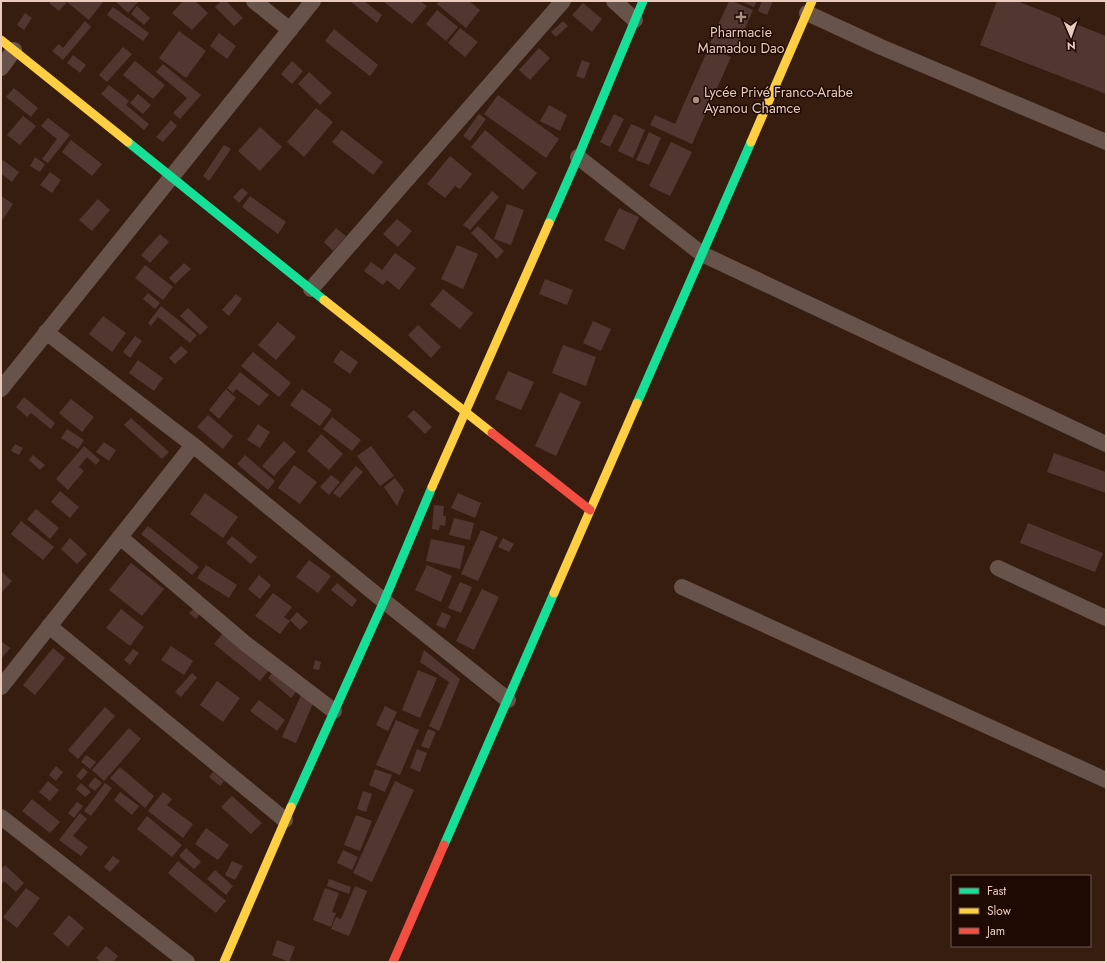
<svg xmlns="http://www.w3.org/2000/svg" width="1107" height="963" font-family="Jost,sans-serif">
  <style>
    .building { fill: #523730 }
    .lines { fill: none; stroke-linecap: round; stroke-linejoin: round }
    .street { stroke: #67534a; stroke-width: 16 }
    .fast { stroke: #16e098; stroke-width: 9 }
    .slow { stroke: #ffcf43; stroke-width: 9 }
    .jam { stroke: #f24e42; stroke-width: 9 }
    .poi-dot { fill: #ab8f82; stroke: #1e0a03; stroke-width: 1.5 }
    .labels { text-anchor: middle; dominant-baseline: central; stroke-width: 3; stroke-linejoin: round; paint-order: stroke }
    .poi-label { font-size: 14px; fill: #eaccbf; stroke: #1e0a03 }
  </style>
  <rect width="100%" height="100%" fill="#361d10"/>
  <g class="building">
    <path d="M51 1H102L103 2 89 20 67 2 59 11 49 3Z"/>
    <path d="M115 1H139L128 13Z"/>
    <path d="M183 1H195L208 13 192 30 172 13Z"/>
    <path d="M221 1H226L243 18 234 26 215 7Z"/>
    <path d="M350 1H364L382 15 377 23Z"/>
    <path d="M385 1H420L427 6 412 24 384 2Z"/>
    <path d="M439 1H469L480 10 466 28 437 4Z"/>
    <path d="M729 1H732L753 10 734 54 710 43Z"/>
    <path d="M740 1H757L754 7Z"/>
    <path d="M762 1H773L767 15 758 11Z"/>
    <path d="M997 1H1017L1106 36V94L980 45Z"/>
    <path d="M583 3 602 19 592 32 572 15Z"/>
    <path d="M137 6 150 18 144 25 131 14Z"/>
    <path d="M113 7 149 33 143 41 107 15Z"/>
    <path d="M437 10 458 27 446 41 426 24Z"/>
    <path d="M25 13 32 18 24 30 17 25Z"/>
    <path d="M85 21 91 27 63 60 52 51 59 44 63 48Z"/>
    <path d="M563 21 568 26 556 37 551 32Z"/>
    <path d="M460 28 478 42 465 57 448 43Z"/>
    <path d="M334 29 378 65 370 76 325 41Z"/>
    <path d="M179 31 206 51 186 78 159 58Z"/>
    <path d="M219 33 236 46 227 59 210 46Z"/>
    <path d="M123 47 132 54 107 82 99 75Z"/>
    <path d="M709 47 731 57 692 144 650 125 655 115 675 124Z"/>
    <path d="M539 48 550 58 530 80 519 70Z"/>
    <path d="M73 55 86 65 80 73 67 63Z"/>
    <path d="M582 60 590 63 584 79 576 76Z"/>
    <path d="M135 61 165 85 153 99 123 75Z"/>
    <path d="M292 61 303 71 292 84 281 74Z"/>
    <path d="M163 64 201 95 180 119 173 113 187 98 156 72Z"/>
    <path d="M309 72 332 93 320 105 298 84Z"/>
    <path d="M109 85 129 101 126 105 149 124 144 130 101 94Z"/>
    <path d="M14 88 38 108 31 117 6 97Z"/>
    <path d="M138 94 151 105 143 114 130 103Z"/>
    <path d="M498 95 559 139 546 158 484 114Z"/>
    <path d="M549 105 567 115 560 131 540 121Z"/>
    <path d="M316 108 333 122 304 157 287 142Z"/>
    <path d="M479 114 486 119 470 141 463 136Z"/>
    <path d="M614 114 624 119 610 147 600 142Z"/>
    <path d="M23 116 36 126 20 145 7 135Z"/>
    <path d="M48 118 70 135 48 163 42 159 57 139 41 126Z"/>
    <path d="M171 120 177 126 163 142 156 137Z"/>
    <path d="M631 124 645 130 633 158 618 151Z"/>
    <path d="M260 127 282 147 260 171 238 151Z"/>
    <path d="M342 130 383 162 373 175 332 142Z"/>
    <path d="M485 130 537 173 523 190 471 147Z"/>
    <path d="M649 132 661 138 649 165 636 160Z"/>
    <path d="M71 140 102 164 92 176 62 152Z"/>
    <path d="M671 142 692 152 670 196 649 186Z"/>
    <path d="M224 145 231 149 209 181 203 176Z"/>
    <path d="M450 156 472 174 460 189 455 186 445 198 427 184Z"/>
    <path d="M35 157 45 164 40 172 30 166Z"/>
    <path d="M3 160 19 172 12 182 1 174V163Z"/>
    <path d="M50 172 61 180 52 193 40 185Z"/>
    <path d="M242 188 248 193 239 203 233 197Z"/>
    <path d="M492 191 499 197 470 230 463 225Z"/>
    <path d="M1 196 13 204 1 222Z"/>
    <path d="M250 196 286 222 278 234 242 207Z"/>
    <path d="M98 199 110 210 92 231 79 220Z"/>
    <path d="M507 204 524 210 511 245 494 239Z"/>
    <path d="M619 208 639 217 624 250 604 240Z"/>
    <path d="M397 219 412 231 398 247 383 234Z"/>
    <path d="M478 226 504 251 497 259 471 233Z"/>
    <path d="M336 228 346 236 333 251 324 242Z"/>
    <path d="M160 234 169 242 150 263 141 255Z"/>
    <path d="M457 245 478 254 463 289 441 279Z"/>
    <path d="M395 253 416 268 399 290 387 280 383 285 364 271 371 262 382 270Z"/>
    <path d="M184 263 191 269 175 284 169 278Z"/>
    <path d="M145 265 173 287 163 300 135 278Z"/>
    <path d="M545 279 573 290 567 305 539 294Z"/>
    <path d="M443 289 473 313 460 329 430 305Z"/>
    <path d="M148 293 160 303 155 309 143 299Z"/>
    <path d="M236 294 242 299 229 316 222 310Z"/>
    <path d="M161 306 197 335 190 343 158 317 151 326 148 323Z"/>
    <path d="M188 308 208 327 200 335 180 316Z"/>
    <path d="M103 316 126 333 112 352 89 334Z"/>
    <path d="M593 321 611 329 601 351 583 343Z"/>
    <path d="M278 322 296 337 276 360 258 345Z"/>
    <path d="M418 325 441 347 431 358 408 335Z"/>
    <path d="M135 336 142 341 130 358 123 352Z"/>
    <path d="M563 345 596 357 586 386 552 373Z"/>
    <path d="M181 346 188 352 175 364 169 358Z"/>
    <path d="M341 350 358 362 350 374 333 362Z"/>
    <path d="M253 352 291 383 279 397 241 366Z"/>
    <path d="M138 360 163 378 154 391 129 373Z"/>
    <path d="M508 371 534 382 521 410 495 399Z"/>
    <path d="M240 372 269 395 259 406 236 389 233 393 227 388Z"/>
    <path d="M226 389 236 398 219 419 209 410Z"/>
    <path d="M302 389 332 410 320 426 290 405Z"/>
    <path d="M560 392 581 402 556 456 535 446Z"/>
    <path d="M24 397 55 423 51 429 31 413 27 417 16 407Z"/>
    <path d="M71 399 94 417 82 432 59 413Z"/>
    <path d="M414 410 432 427 425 434 407 416Z"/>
    <path d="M208 415 233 436 223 449 197 427Z"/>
    <path d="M332 417 361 440 352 451 323 429Z"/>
    <path d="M131 418 169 452 162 459 124 425Z"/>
    <path d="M258 424 270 432 260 448 247 440Z"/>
    <path d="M67 429 84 440 78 449 61 438Z"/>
    <path d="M321 434 343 454 329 470 307 451Z"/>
    <path d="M284 441 296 452 274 476 262 466Z"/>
    <path d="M104 442 116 450 109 461 96 452Z"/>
    <path d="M15 444 23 448 19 455 11 451Z"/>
    <path d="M84 446 100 460 96 465 87 457 79 467 84 471 68 490 56 479Z"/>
    <path d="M371 446 394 476 380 486 357 456Z"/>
    <path d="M1054 453 1106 472V493L1047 472Z"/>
    <path d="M33 455 45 465 40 470 29 460Z"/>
    <path d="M245 455 275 481 268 490 237 464Z"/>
    <path d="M294 465 317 482 300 504 278 488Z"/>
    <path d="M356 466 363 472 340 498 333 493Z"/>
    <path d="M331 475 340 482 329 495 320 487Z"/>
    <path d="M395 478 404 490 397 506 384 487Z"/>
    <path d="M60 491 79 507 70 518 51 502Z"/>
    <path d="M205 493 238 517 223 538 190 514Z"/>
    <path d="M458 493 481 503 475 518 451 508Z"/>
    <path d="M434 505 444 506 443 516H446L445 526 440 525 439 530 432 529Z"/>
    <path d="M36 509 59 528 50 539 27 519Z"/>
    <path d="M454 518 474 523 470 540 449 535Z"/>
    <path d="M21 521 54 547 43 560 11 534Z"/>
    <path d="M1028 523 1103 553 1095 572 1020 543Z"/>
    <path d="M148 526 199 567 192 575 141 534Z"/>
    <path d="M481 530 498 537 478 581 461 574Z"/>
    <path d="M232 536 257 557 251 564 226 543Z"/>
    <path d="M70 538 87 554 77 564 61 549Z"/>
    <path d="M503 538 514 544 509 552 498 547Z"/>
    <path d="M431 539 465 546 460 569 426 561Z"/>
    <path d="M309 560 331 576 318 593 296 577Z"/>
    <path d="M131 563 164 589 142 616 109 590Z"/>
    <path d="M206 565 237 585 229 598 197 578Z"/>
    <path d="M427 565 452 576 441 602 415 590Z"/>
    <path d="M1 571 12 581 2 592 1 590Z"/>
    <path d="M259 575 271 585 260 599 248 589Z"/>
    <path d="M460 582 472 587 461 613 448 608Z"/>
    <path d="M337 583 357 600 352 607 331 590Z"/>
    <path d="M482 589 499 597 474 650 456 641Z"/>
    <path d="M273 593 292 607 284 617 290 621 280 634 255 616Z"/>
    <path d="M195 607 201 613 196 619 189 613Z"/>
    <path d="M121 609 144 627 130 646 106 628Z"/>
    <path d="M297 612 308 622 300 630 290 620Z"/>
    <path d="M442 612 451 616 445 629 436 625Z"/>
    <path d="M223 633 269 670 260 681 214 644Z"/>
    <path d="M1 641 10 648 1 659Z"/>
    <path d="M171 646 193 661 184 675 161 660Z"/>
    <path d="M53 648 65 658 35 695 23 685Z"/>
    <path d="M133 649 139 653 130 665 124 660Z"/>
    <path d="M424 650 460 679 439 731 429 726 449 682 420 662Z"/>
    <path d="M315 660 321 662 319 670 313 669Z"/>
    <path d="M418 670 437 678 420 718 402 710Z"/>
    <path d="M274 671 297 691 291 698 268 678Z"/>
    <path d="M192 673 197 678 181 697 175 692Z"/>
    <path d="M217 681 240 698 223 722 200 705Z"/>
    <path d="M301 695 314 701 296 743 282 737Z"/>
    <path d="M259 700 285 720 277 731 250 711Z"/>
    <path d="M385 706 397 712 388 731 376 725Z"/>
    <path d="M105 707 115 716 78 759 68 750Z"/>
    <path d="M396 720 419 730 400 775 376 765Z"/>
    <path d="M129 728 141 739 104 781 92 770Z"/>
    <path d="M428 729 436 732 429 749 421 746Z"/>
    <path d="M417 749 427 753 420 772 410 768Z"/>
    <path d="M86 755 96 762 90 769 81 762Z"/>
    <path d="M56 766 63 772 56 781 49 775Z"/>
    <path d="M120 767 154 796 145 808 110 778Z"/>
    <path d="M83 768 88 772 81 780 76 776Z"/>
    <path d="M375 769 392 775 385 792 369 785Z"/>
    <path d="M213 772 224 781 220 786 209 777Z"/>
    <path d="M95 777 102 783 95 791 88 786Z"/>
    <path d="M48 781 59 790 50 801 39 792Z"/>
    <path d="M395 781 414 790 372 882 353 873Z"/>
    <path d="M81 783 91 792 85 797 76 789Z"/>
    <path d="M105 783 112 788 91 816 84 811Z"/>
    <path d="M363 791 372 794 366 812 357 809Z"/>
    <path d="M120 792 139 806 132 815 114 800Z"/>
    <path d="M163 792 172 799 167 805 193 824 183 838 148 811Z"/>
    <path d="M232 796 262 823 251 834 221 807Z"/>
    <path d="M32 799 60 822 50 833 22 811Z"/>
    <path d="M77 802 83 806 74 818 68 813Z"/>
    <path d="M80 813 87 819 73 836 88 847 81 856 59 840Z"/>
    <path d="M356 815 372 821 360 851 344 845Z"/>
    <path d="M147 816 182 845 172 857 137 829Z"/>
    <path d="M206 828 229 845 218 860 195 844Z"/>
    <path d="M186 848 201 862 194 869 179 856Z"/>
    <path d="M343 850 358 857 352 870 337 863Z"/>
    <path d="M113 856 120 861 110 872 104 867Z"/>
    <path d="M178 861 226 901 216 913 168 873Z"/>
    <path d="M232 861 243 866 235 880 225 875Z"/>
    <path d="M5 865 24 883 16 892 4 881 1 885V869Z"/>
    <path d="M215 870 233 886 226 895 207 879Z"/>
    <path d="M329 879 351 887 349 894 327 886Z"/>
    <path d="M355 886 367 891 349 936 331 929 336 917 341 919Z"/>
    <path d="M26 888 40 898 17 928 3 917Z"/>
    <path d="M325 888 339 893 332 912 336 913 331 927 313 920Z"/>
    <path d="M69 915 84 928 68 947 53 934Z"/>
    <path d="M277 940 295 947 289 962 272 955Z"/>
    <path d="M106 946 118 956 113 962H101L96 958Z"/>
  </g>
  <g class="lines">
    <g class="street">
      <path d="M254 1 290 30"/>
      <path d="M614 1 635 20"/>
      <path d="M807 13 881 47 1106 142"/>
      <path d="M1 68 14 50"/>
      <path d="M578 157 702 254 1106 444"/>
      <path d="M311 289 563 1"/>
      <path d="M46 332 193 445 384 601 508 700"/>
      <path d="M1 389 313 1"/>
      <path d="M120 537 246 644 334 711"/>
      <path d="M998 568 1106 618"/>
      <path d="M682 587 1106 780"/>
      <path d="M49 626 285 820"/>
      <path d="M1 687 193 445"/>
      <path d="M1 817 187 962"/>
    </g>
    <g class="fast">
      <path d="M128 142 324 300"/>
      <path d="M549 223 578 157 643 1"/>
      <path d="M637 403 751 142"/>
      <path d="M291 807 384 601 432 487"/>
      <path d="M444 845 554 593"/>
    </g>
    <g class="slow">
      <path d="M1 40 128 142"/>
      <path d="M751 142 812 1"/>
      <path d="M324 300 492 433"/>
      <path d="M432 487 549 223"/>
      <path d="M554 593 637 403"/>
      <path d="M224 962 291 807"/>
    </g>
    <g class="jam">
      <path d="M492 433 590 510"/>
      <path d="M393 962 444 845"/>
    </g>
  </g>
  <g class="poi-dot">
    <path d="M739 11h4v4h4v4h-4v4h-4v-4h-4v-4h4z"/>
    <circle cx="696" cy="100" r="4"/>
  </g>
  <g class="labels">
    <g class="poi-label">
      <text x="741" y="32">Pharmacie<tspan x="741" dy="16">Mamadou Dao</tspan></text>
      <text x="704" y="92" text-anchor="start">Lycée Privé Franco-Arabe<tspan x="704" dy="16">Ayanou Chamce</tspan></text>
    </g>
  </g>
  <rect width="1107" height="963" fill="none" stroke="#eaccbf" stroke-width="4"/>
  <rect x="951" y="875" width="140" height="72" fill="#1e0a03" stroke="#70584e"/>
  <rect x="959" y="888" width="20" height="6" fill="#16e098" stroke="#70584e"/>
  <text x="987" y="895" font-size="12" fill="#eaccbf">Fast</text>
  <rect x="959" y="908" width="20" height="6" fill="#ffcf43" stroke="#70584e"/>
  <text x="987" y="915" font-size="12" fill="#eaccbf">Slow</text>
  <rect x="959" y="928" width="20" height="6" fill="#f24e42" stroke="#70584e"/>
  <text x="987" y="935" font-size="12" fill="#eaccbf">Jam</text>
  <g transform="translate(1071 36) rotate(178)" stroke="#1e0a03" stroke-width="3" paint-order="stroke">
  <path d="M0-3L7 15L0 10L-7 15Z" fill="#eaccbf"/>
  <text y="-6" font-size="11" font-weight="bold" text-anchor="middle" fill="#eaccbf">N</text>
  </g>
</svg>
